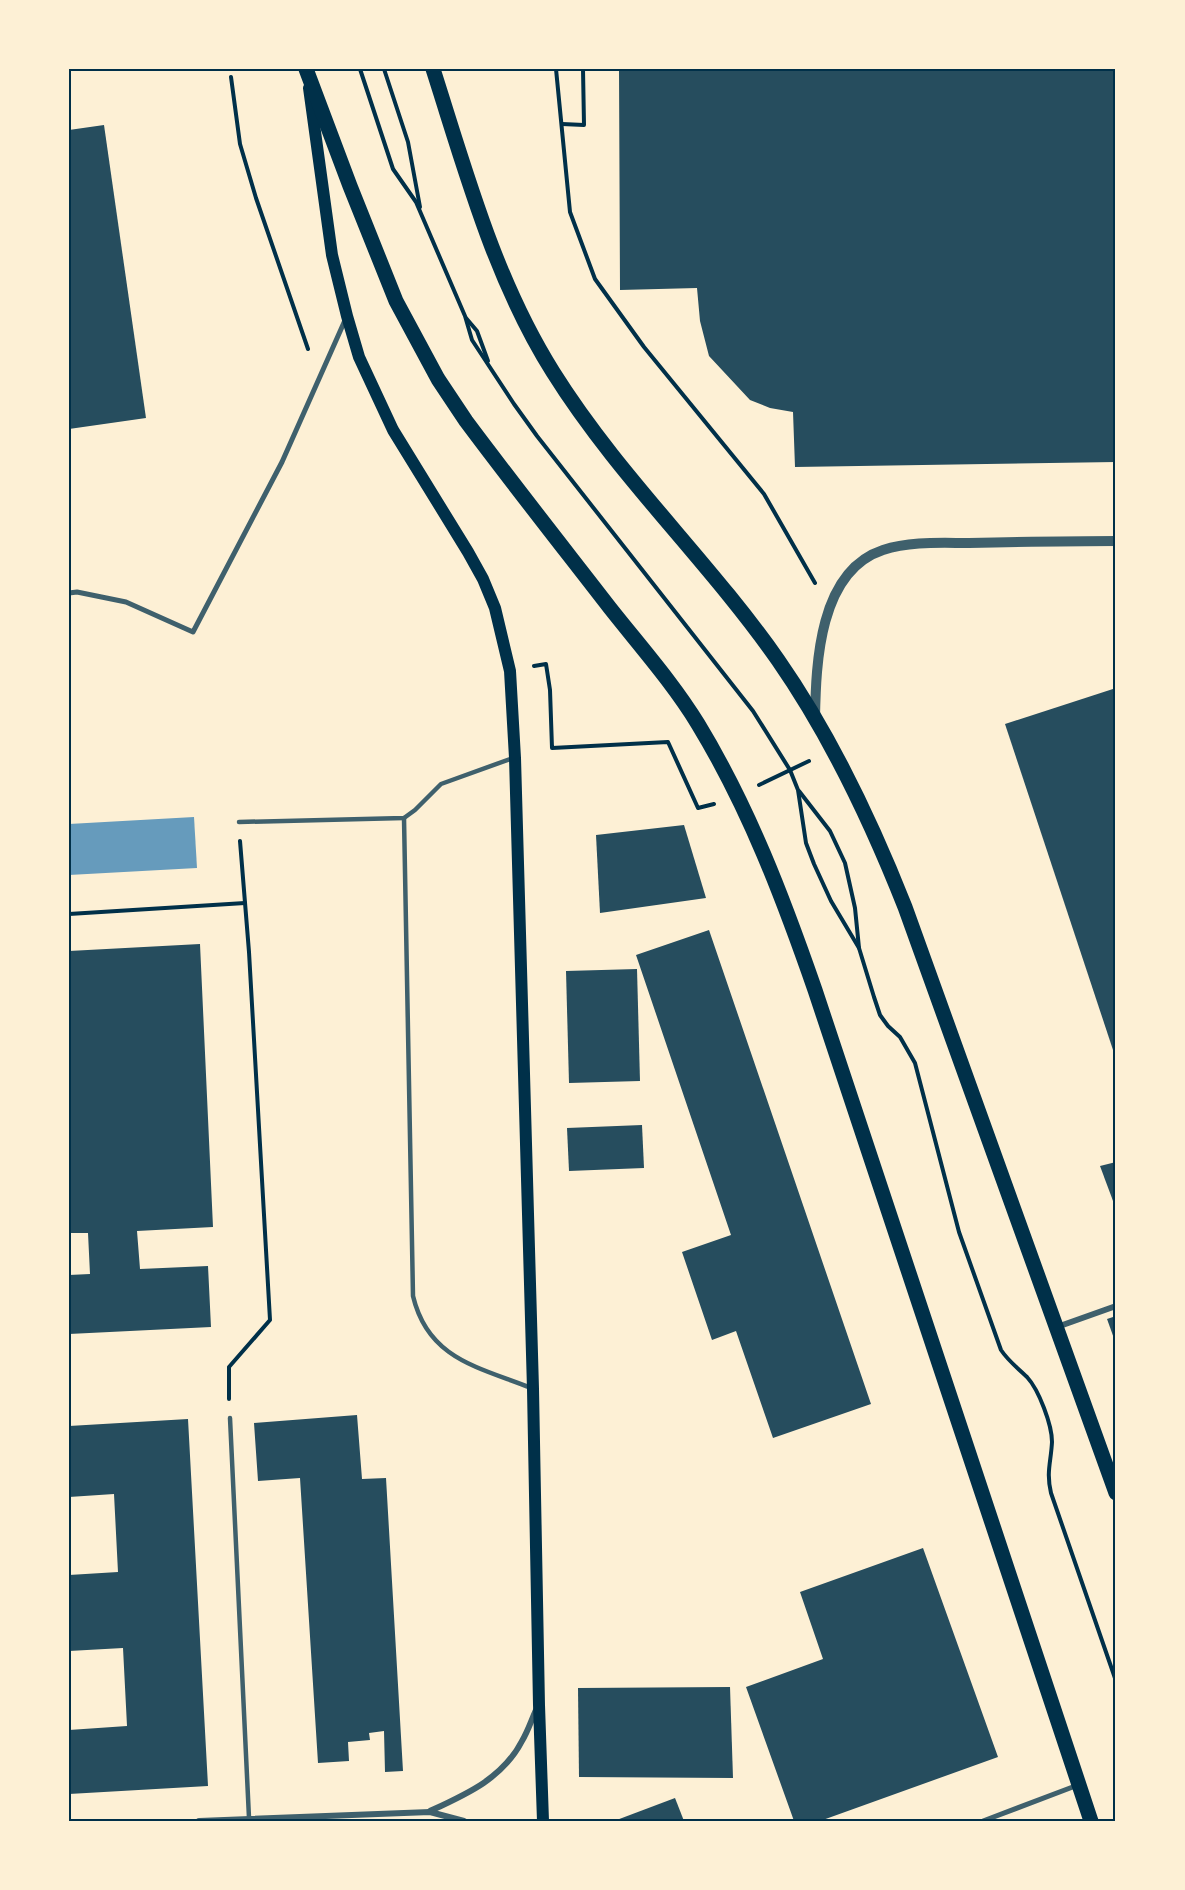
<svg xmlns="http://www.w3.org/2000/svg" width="1185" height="1890" font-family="'Crimson Pro',serif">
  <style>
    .water { fill: #669bbc }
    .building { fill: #264d5e }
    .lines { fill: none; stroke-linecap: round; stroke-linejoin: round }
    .path { stroke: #003049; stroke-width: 4 }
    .service { stroke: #3f606c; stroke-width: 4.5 }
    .pedestrian { stroke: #3f606c; stroke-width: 5 }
    .minor { stroke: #3f606c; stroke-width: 6 }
    .tertiary { stroke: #3f606c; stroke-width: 10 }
    .secondary { stroke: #003049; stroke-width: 12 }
    .primary { stroke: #003049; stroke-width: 15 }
    .neatline { fill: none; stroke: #003049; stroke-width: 2 }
  </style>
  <rect width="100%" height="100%" fill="#fdf0d5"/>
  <path class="water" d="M194 817 197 868 69 875V824Z"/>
  <g class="building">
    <path d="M619 69H1116V462L795 467 793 412 770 408 750 400 709 356 700 321 697 288 620 290Z"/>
    <path d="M104 125 146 418 69 429V130Z"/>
    <path d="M1116 688V1059L1005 724Z"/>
    <path d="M684 825 706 898 600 913 596 835Z"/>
    <path d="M709 930 871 1404 773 1438 736 1331 712 1340 682 1252 731 1235 636 955Z"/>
    <path d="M200 944 213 1227 137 1231 140 1269 208 1266 211 1327 69 1334V1275L90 1274 88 1233H69V951Z"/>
    <path d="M637 969 640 1081 569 1083 566 971Z"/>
    <path d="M642 1125 644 1168 569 1171 567 1128Z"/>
    <path d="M1116 1162V1209L1100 1166Z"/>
    <path d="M1116 1316V1344L1107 1319Z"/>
    <path d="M357 1415 362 1479 386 1478 403 1771 385 1772 384 1731 369 1733 370 1740 348 1742 349 1761 318 1763 300 1478 258 1481 254 1423Z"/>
    <path d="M188 1419 208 1786 69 1794V1730L127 1726 123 1648 69 1651V1575L118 1572 114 1494 69 1497V1426Z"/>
    <path d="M923 1548 998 1757 820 1821H794L746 1687 823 1659 800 1592Z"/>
    <path d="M730 1687 733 1778 579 1777 578 1688Z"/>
    <path d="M675 1798 684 1821H614Z"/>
  </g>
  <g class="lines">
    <g class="path">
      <path d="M360 69 393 169 416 202 465 316 472 340 514 404 537 436 753 711 790 770 798 790 806 843 814 864 831 901 859 948"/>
      <path d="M384 69 408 142 420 207"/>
      <path d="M556 69 570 212 595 279 644 347 764 494 815 583"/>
      <path d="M231 77 240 144 256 198 308 349"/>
      <path d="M562 124 584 125 583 69"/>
      <path d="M466 318 477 331 488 361"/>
      <path d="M534 666 546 664 550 690 552 748 668 742 698 808 714 804"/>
      <path d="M759 785 809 761"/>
      <path d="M799 791 830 831 845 863 855 908 859 948 874 997 880 1015 888 1026 900 1037 915 1063 959 1232 1001 1350C1009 1362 1018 1368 1027 1377 1039 1390 1052 1425 1052 1442 1051 1462 1046 1472 1051 1493L1116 1681"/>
      <path d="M69 914 245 903"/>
      <path d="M229 1399V1367L270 1320 249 952 240 841"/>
    </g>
    <g class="service">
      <path d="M404 818 413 1296C428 1359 478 1367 531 1388"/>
      <path d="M239 822 404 818 415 810 441 784 513 758"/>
      <path d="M230 1418 249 1818"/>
    </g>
    <g class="pedestrian">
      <path d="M69 593 77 592 126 602 193 632 282 462 346 318"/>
      <path d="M983 1821 1078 1785"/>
    </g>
    <g class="minor">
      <path d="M1057 1327 1116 1306"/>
      <path d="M430 1811C467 1794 503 1778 522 1741 528 1731 531 1721 536 1710"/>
      <path d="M199 1821 430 1812 464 1821"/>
    </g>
    <path class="tertiary" d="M815 718C816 663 819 571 883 550 910 541 941 543 969 543 1018 542 1067 541 1116 541"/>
    <path class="secondary" d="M309 88 332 255 347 316 359 357 393 430 468 552 483 579 495 608 510 671 515 758 533 1389 539 1705 543 1821"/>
    <g class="primary">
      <path d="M306 69 350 186 396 301 438 379 466 421C513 484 562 546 610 608 640 646 673 683 698 724 749 808 783 898 815 990L1091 1821"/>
      <path d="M433 69C466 172 495 280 553 372 618 476 708 560 778 660 831 736 871 821 905 907L1116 1493"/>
    </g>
  </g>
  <rect width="1185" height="1890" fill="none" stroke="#fdf0d5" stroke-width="141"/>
  <rect x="70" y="70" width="1044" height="1750" class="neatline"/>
</svg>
